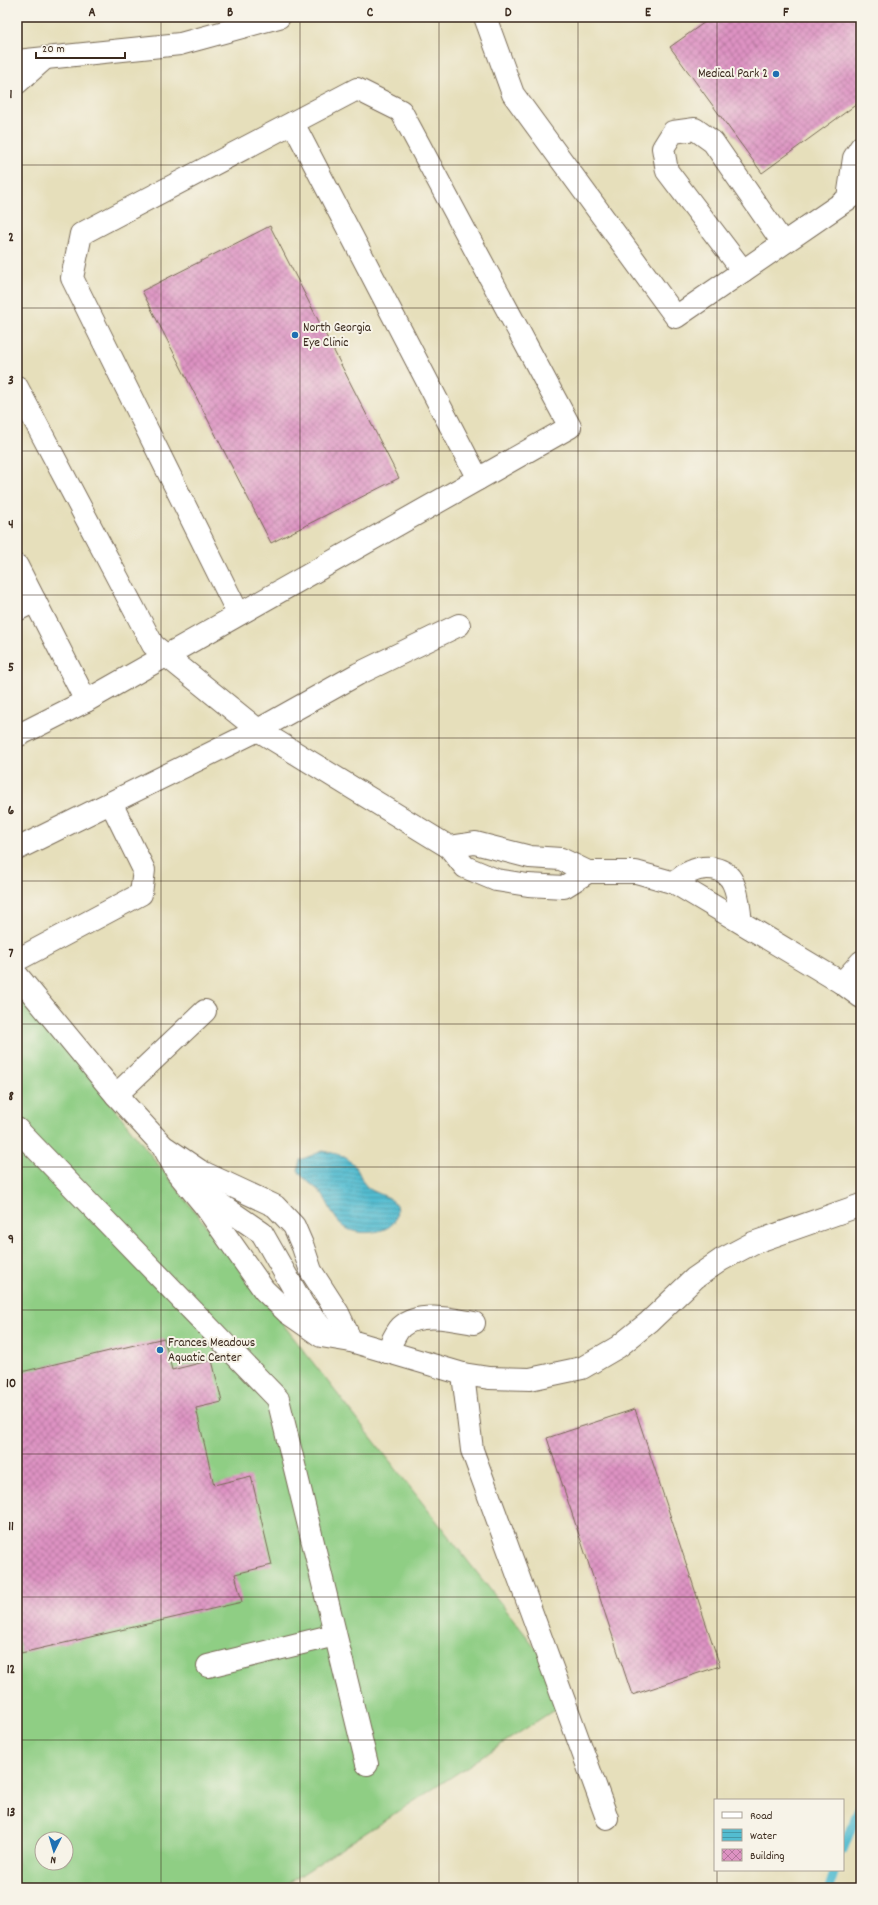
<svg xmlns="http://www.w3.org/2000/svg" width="878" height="1905" font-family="Dekko,sans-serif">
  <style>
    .pitch { fill: #8fce84; stroke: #657c51; fill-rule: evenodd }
    .water { fill: url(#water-rules); stroke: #477377 }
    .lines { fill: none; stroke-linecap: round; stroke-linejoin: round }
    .stream { stroke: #53bcd0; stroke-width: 9 }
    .building { fill: url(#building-cross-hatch) }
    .minor-casing { stroke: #776955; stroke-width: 24 }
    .major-casing { stroke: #776955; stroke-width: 24 }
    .minor { stroke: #fff; stroke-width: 22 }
    .major { stroke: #fff; stroke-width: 22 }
    .grid { fill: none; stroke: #3b2a1e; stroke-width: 1; stroke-opacity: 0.55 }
    .poi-dot { fill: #1f6fb2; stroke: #f7f3e8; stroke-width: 1.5 }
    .labels { text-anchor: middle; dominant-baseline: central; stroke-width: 4; stroke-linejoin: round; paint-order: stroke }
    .poi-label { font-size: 13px; fill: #3b2a1e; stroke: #f7f3e8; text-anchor: start }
    .neatline { fill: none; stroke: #3b2a1e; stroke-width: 1.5 }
    .grid-label { font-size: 13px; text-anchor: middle; font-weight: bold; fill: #3b2a1e }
  </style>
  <defs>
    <pattern id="water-rules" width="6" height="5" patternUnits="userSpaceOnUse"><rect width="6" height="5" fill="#53bcd0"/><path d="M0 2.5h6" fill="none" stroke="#4699a8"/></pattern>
    <pattern id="building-cross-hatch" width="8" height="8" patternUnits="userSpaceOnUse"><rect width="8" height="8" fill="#dd92c2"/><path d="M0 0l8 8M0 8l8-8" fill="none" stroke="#b4779d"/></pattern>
  </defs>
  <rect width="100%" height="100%" fill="#f7f3e8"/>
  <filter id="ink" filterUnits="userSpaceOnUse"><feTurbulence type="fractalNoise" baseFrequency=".025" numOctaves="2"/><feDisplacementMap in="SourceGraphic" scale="8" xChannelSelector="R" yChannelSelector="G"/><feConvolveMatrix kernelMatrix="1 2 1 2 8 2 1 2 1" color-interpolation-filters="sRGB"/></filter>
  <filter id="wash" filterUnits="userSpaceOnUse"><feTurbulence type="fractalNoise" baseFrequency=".012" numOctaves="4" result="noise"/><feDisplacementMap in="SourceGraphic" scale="16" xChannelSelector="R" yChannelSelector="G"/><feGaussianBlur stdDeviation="0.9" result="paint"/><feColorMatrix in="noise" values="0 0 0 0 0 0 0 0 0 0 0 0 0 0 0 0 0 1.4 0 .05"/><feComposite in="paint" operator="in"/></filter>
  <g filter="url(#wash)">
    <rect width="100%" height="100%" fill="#e6dfbb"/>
    <path class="pitch" d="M17 1001 33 1004 574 1697 281 1888H17ZM42 1839H66V1863H42Z"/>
    <path class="water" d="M323 1151C338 1154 350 1156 358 1171 361 1177 363 1183 367 1187 375 1194 390 1195 396 1205 397 1208 397 1213 396 1217 393 1234 358 1236 346 1228 332 1220 330 1202 319 1191 311 1183 303 1180 298 1170L300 1160Z"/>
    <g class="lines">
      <g class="stream">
        <path d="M843 1850 861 1803"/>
        <path d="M829 1888 835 1870"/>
      </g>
    </g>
    <g id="blocks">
      <g class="building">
        <path d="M712 17H861V101L762 173 670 47Z"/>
        <path d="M270 226 399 478 271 543 142 291Z"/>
        <path d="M164 1338 172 1370 212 1360 222 1402 196 1408 214 1485 251 1476 272 1565 235 1574 242 1602 21 1653 17 1635V1373Z"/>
        <path d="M635 1409 720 1666 632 1695 547 1438Z"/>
      </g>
    </g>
  </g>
  <g filter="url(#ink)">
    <use href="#blocks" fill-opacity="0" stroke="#776955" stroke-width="1"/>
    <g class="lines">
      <defs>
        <g id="minor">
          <path d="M485 17 513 94 676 317 861 190"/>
          <path d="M17 83 44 59"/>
          <path d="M293 123 478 479"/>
          <path d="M848 198 854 158 861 147"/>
          <path d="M743 271 667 171 663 148 673 132 695 129 713 142 783 243"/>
          <path d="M17 387 153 645 258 730 449 847 465 867 496 880 528 885 564 887 588 872"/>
          <path d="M17 566 86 701 17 736"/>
          <path d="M17 610 35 601"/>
          <path d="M86 701 570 427 401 111 357 89 81 234 72 278 238 613"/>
          <path d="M449 847 475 843 530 857 561 859 588 872H636L675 883 842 983 861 997"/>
          <path d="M17 849 258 730 358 674 459 625"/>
          <path d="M675 883C679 879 684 874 690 872 705 865 725 866 733 883 739 895 739 909 741 922"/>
          <path d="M17 960 141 894 144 870 111 803"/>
          <path d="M17 975 116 1095 163 1146 177 1172 205 1206 264 1290 288 1313 321 1336 351 1341 463 1374"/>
          <path d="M842 983 861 962"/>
          <path d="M116 1095 205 1011"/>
          <path d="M17 1129 278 1399 367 1764"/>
          <path d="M166 1148 200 1171 275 1206 294 1226 303 1247 311 1271 338 1313 351 1341"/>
          <path d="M198 1189 262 1233 303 1305 322 1328"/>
          <path d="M387 1352C391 1344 395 1333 401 1327 418 1311 453 1319 474 1323"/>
          <path d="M208 1666 335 1635"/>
          <path d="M607 1818 472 1450 463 1374 489 1378 530 1379 582 1368 618 1347 649 1322 695 1278 721 1260 753 1243 861 1205"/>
        </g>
        <path id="major" d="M17 61 180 44 279 17"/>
      </defs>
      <use href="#minor" class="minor-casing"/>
      <use href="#major" class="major-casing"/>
      <use href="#minor" class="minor"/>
      <use href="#major" class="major"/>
    </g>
  </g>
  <path class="grid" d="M161 17V1888M300 17V1888M439 17V1888M578 17V1888M717 17V1800M17 165H861M17 308H861M17 451H861M17 595H861M17 738H861M17 881H861M17 1024H861M17 1167H861M17 1310H861M17 1454H861M17 1597H861M17 1740H861M717 1870V1888"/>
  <g class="poi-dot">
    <circle cx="776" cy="74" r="4"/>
    <circle cx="295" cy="335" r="4"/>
    <circle cx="160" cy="1350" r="4"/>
  </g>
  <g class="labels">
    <g class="poi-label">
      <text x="768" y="74" text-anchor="end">Medical Park 2</text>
      <text x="303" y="328">North Georgia<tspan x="303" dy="15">Eye Clinic</tspan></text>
      <text x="168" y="1343">Frances Meadows<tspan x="168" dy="15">Aquatic Center</tspan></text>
    </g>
  </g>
  <rect width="878" height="1905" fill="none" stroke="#f7f3e8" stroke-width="44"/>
  <rect x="714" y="1799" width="130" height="72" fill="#f7f3e8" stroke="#aca397"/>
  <rect x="722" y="1812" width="20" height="6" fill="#ffffff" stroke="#aca397"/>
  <text x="750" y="1819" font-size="12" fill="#3b2a1e">Road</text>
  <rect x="722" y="1829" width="20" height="12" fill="url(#water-rules)" stroke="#aca397"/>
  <text x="750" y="1839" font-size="12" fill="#3b2a1e">Water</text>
  <rect x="722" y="1849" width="20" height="12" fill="url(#building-cross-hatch)" stroke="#aca397"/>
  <text x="750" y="1859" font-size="12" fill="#3b2a1e">Building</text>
  <g transform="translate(54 1851) rotate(185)"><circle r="19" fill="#f7f3e8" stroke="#aca397"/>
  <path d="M0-3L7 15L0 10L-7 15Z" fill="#1f6fb2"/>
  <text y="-6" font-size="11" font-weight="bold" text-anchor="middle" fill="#3b2a1e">N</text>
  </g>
  <path d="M36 52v6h89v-6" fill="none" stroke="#3b2a1e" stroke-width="2"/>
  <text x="42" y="52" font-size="12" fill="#3b2a1e" stroke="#f7f3e8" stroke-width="3" paint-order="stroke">20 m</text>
  <rect x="22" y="22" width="834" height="1861" class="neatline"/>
  <g class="grid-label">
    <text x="92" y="16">A</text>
    <text x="230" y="16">B</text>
    <text x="370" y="16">C</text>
    <text x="508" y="16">D</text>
    <text x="648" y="16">E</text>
    <text x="786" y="16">F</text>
    <text x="11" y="98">1</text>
    <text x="11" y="241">2</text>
    <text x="11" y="384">3</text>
    <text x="11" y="528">4</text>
    <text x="11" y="671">5</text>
    <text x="11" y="814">6</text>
    <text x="11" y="957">7</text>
    <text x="11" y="1100">8</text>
    <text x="11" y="1243">9</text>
    <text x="11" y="1387">10</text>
    <text x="11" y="1530">11</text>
    <text x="11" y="1673">12</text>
    <text x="11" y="1816">13</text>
  </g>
</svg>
